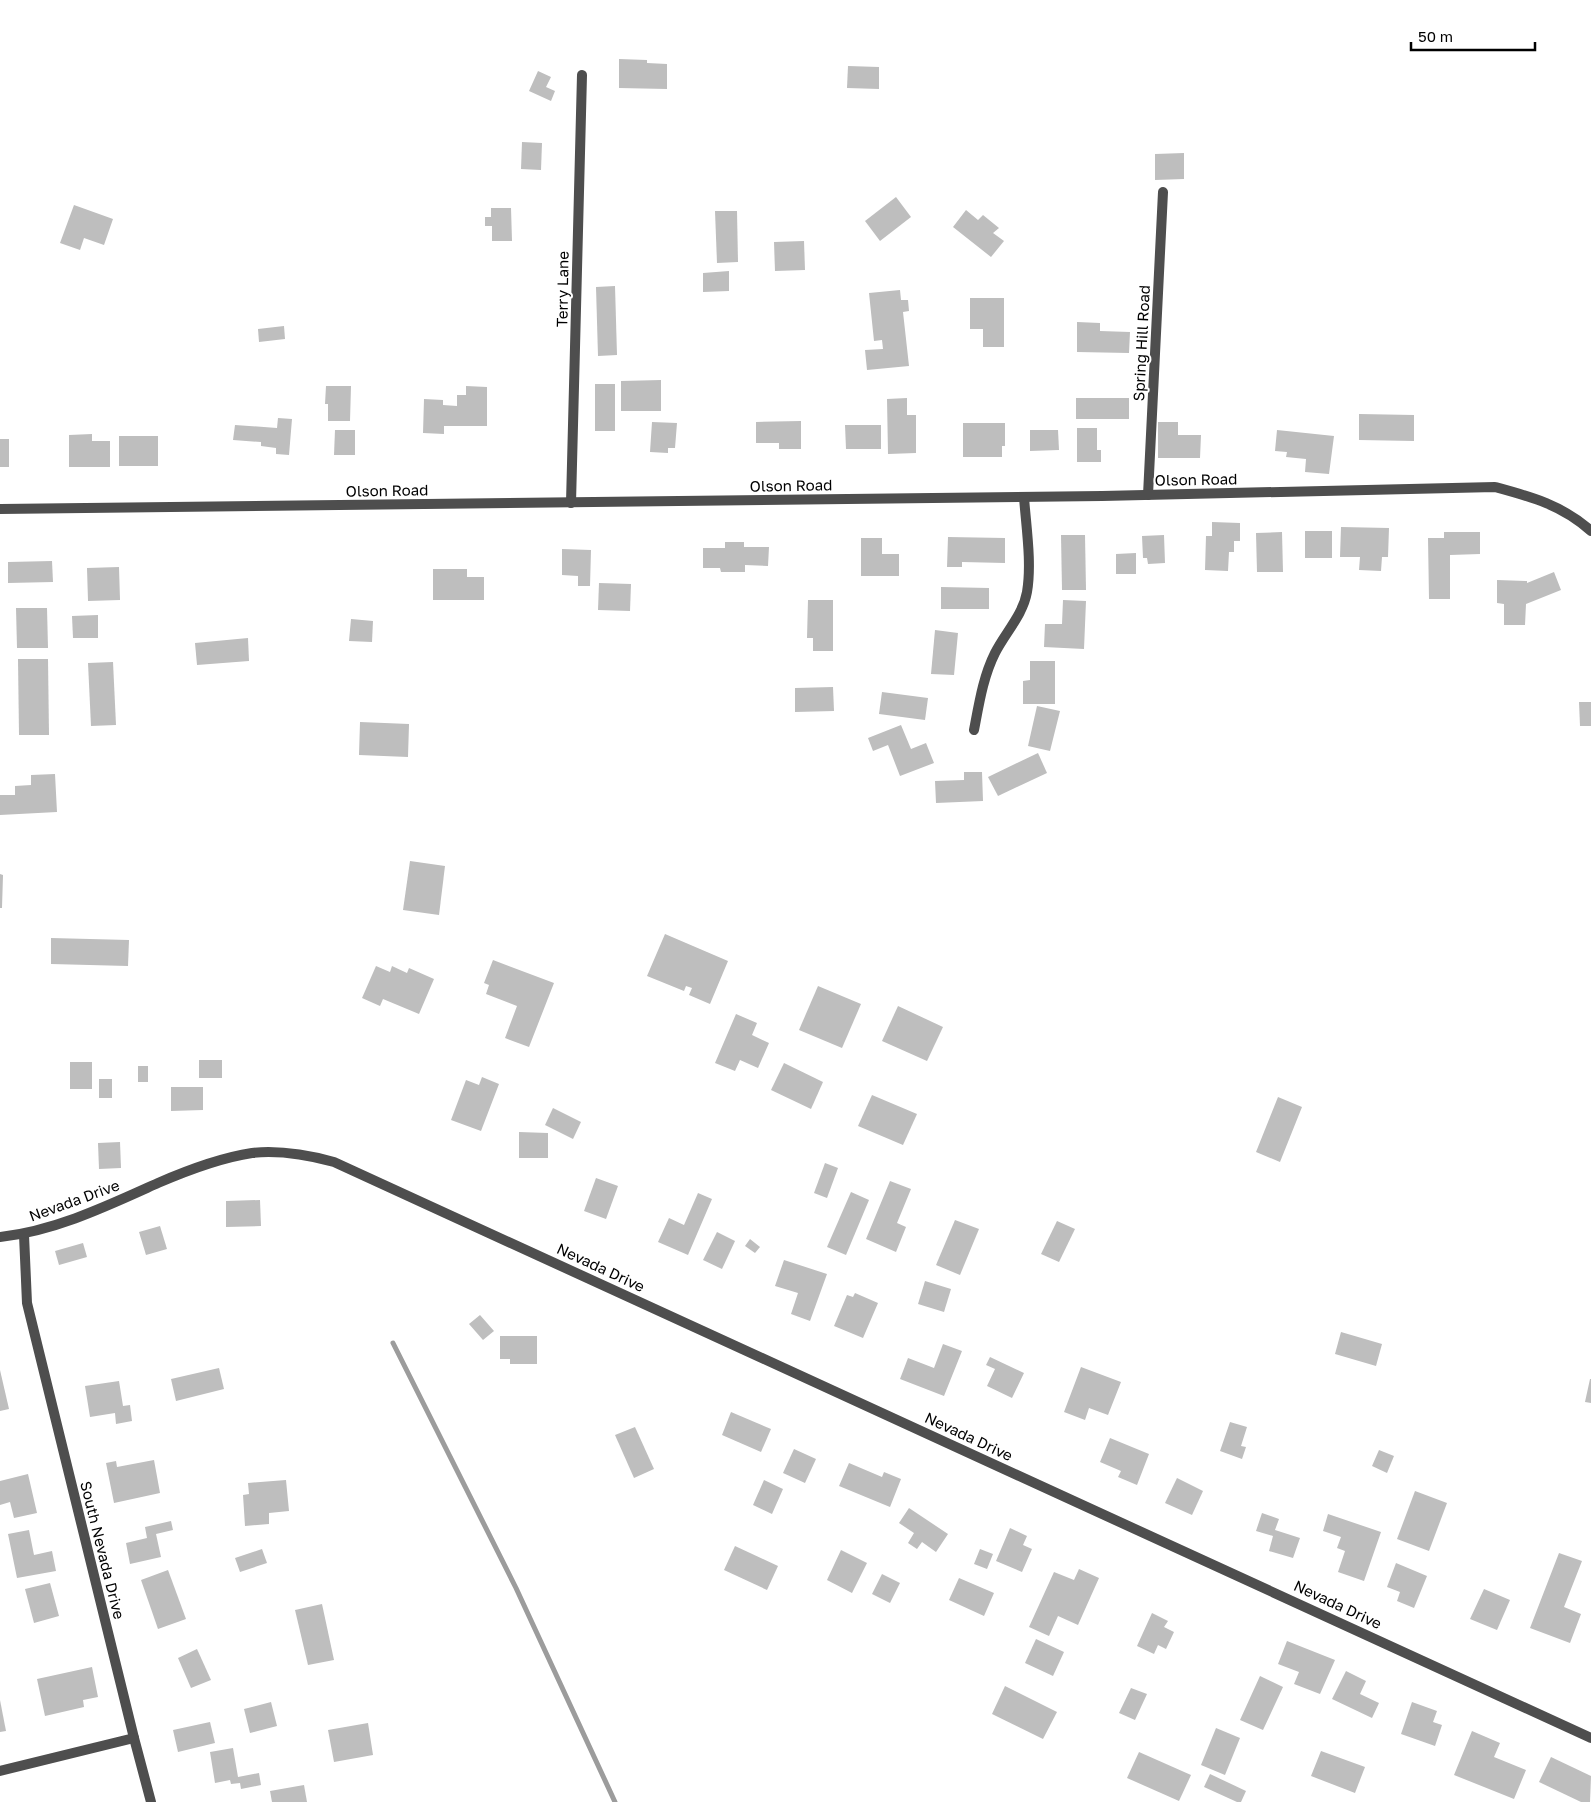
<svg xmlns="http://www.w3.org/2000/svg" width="1591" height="1802" font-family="'Golos Text',sans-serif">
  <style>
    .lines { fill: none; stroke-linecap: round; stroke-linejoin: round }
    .stream { stroke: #9c9c9c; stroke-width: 5 }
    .building { fill: #bebebe }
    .minor { stroke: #4e4e4e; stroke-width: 10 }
    .labels { text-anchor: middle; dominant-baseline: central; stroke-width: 4; stroke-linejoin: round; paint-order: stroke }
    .street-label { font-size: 15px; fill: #000; stroke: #fff }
  </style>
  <rect width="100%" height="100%" fill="#fff"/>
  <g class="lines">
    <path class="stream" d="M393 1343 516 1588 615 1802"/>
  </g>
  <g class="building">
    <path d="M619 59 647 60V63L667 64V89L619 88Z"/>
    <path d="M848 66 879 67V89L847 88Z"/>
    <path d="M538 71 551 77 546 87 555 91 551 101 529 91Z"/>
    <path d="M522 142 542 143 541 170 521 169Z"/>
    <path d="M1184 153V179L1155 180V154Z"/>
    <path d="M896 197 911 217 880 241 865 221Z"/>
    <path d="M74 205 113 219 104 245 84 238 80 250 60 243Z"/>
    <path d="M491 208H511L512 241H492V226H485V217H491Z"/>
    <path d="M966 210 978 220 983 215 999 228 993 233 1004 241 991 257 953 227Z"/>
    <path d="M715 211H737L738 262 717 263Z"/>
    <path d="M804 241 805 270 775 271 774 242Z"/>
    <path d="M729 271V291L703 292V273Z"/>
    <path d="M615 286 617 355 598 356 596 287Z"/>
    <path d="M900 290 901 300H908L909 311 903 312 909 366 867 370 865 350 883 349 882 340 874 341 869 293Z"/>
    <path d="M970 298H1004V347H983V329H970Z"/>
    <path d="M1077 322 1100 323V331L1130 332 1129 353 1077 352Z"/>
    <path d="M284 326 285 339 259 342 258 329Z"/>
    <path d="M661 380V411H621V381Z"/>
    <rect x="595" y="384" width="20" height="47"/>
    <path d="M326 386H351L350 421H328V404H325Z"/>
    <path d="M466 386 487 387V426H444V434L423 433 424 399 443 400V405L457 406V395H466Z"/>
    <path d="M907 398V415H916V453L888 454 887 399Z"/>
    <rect x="1076" y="398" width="53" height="21"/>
    <path d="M1359 414 1414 415V441L1359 440Z"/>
    <path d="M278 418 292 419 289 455 276 454V448L261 446V442L233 440 235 425 277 428Z"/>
    <path d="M801 421V449H779V443H756V422Z"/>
    <path d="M652 422 677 423 675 448H668V453L650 452Z"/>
    <path d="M1158 422H1178V435H1201L1200 458H1158Z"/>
    <path d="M963 423H1005V446H1002V457H963Z"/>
    <path d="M845 425H881V449H846Z"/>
    <path d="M1077 428H1097V450H1101V462H1077Z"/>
    <path d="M335 430H355V455H334Z"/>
    <path d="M1030 430H1058L1059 450 1030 451Z"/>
    <path d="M1277 430 1334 436 1329 474 1305 472 1306 459 1286 457 1287 452 1275 451Z"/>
    <path d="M92 434V441H110V467H69V435Z"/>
    <rect x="119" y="436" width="39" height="30"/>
    <rect x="0" y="439" width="9" height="28"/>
    <path d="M1212 522 1240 523V541H1234V552H1229L1228 571 1205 570 1206 536H1212Z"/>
    <path d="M1341 527 1389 528 1388 557H1382L1381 571 1359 570 1360 557H1340Z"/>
    <rect x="1305" y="531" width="27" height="27"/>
    <path d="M1282 532 1283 572H1257L1256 533Z"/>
    <path d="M1444 532H1480V554L1450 555V599H1429L1428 538H1444Z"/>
    <path d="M1061 535H1085L1086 590H1062Z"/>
    <path d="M1164 535 1165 563 1148 564 1147 558H1143L1142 536Z"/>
    <path d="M948 537 1005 538V563L962 562V567H947Z"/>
    <path d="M861 538H882V554H899V576H861Z"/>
    <path d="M725 542H744V547H769L768 566 745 565V572H721L720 568H703V548H725Z"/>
    <path d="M562 549 591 550 590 586H578V576L562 575Z"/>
    <path d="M1136 553V574H1116V554Z"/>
    <path d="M52 561 53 582 8 583V562Z"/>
    <path d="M119 567 120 600 88 601 87 568Z"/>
    <path d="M433 569H467V577H484V600H433Z"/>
    <path d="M1554 572 1561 590 1526 604 1525 625H1504V604L1497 603V580L1527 581V583Z"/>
    <path d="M599 583 631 584 630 611 598 610Z"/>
    <path d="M941 587 989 588V609H941Z"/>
    <path d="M808 600H833V651H813V638H807Z"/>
    <path d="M1063 600 1086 601 1084 649 1044 647 1045 624H1062Z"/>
    <path d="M16 608H47L48 648H17Z"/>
    <path d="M98 615V638H73L72 616Z"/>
    <path d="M351 619 373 621 372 642 349 641Z"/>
    <path d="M935 630 958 633 954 675 931 674Z"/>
    <path d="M248 638 249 661 197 665 195 643Z"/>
    <path d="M18 659H48L49 735H19Z"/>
    <path d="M1030 661H1055V704H1023V681L1030 680Z"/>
    <path d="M113 662 116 725 91 726 88 663Z"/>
    <path d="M833 687 834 711 795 712V688Z"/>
    <path d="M882 692 928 698 925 720 879 714Z"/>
    <path d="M1579 702H1591V726H1580Z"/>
    <path d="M1037 706 1060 711 1050 751 1028 746Z"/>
    <path d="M360 722 409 724 408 757 359 755Z"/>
    <path d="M901 725 911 749 926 743 934 763 900 776 888 745 873 751 868 738Z"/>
    <path d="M1038 753 1047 773 998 796 988 777Z"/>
    <path d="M964 772H982L983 801 936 803 935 781 964 780Z"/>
    <path d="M55 774 57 812 0 815V795H15V786L31 785V775Z"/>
    <path d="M410 861 445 866 439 915 403 910Z"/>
    <path d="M0 874 3 875 2 908H0Z"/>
    <path d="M665 934 728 961 710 1004 689 995 692 988 686 986 684 991 647 976Z"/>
    <path d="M51 938 129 940 128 966 51 964Z"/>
    <path d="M493 960 554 983 529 1047 505 1038 517 1006 486 994 489 985 484 983Z"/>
    <path d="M376 966 390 972 392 966 407 973 409 968 434 979 419 1014 383 999 380 1006 362 998Z"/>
    <path d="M818 986 861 1004 842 1048 799 1030Z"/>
    <path d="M898 1006 943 1027 927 1061 882 1041Z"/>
    <path d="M736 1014 757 1023 752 1035 769 1043 758 1068 740 1060 735 1071 715 1063Z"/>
    <rect x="199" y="1060" width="23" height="18"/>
    <rect x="70" y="1062" width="22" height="27"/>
    <path d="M784 1063 823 1082 811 1109 771 1090Z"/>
    <rect x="138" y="1066" width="10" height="16"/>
    <path d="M482 1077 499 1084 481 1131 451 1120 466 1080 479 1085Z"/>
    <rect x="99" y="1079" width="13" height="19"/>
    <path d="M171 1087H203V1110L171 1111Z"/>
    <path d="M872 1095 917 1114 903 1145 858 1126Z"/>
    <path d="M1278 1097 1302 1107 1280 1162 1256 1152Z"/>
    <path d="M553 1108 581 1122 573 1139 545 1125Z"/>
    <path d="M519 1132 548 1133V1158H519Z"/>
    <path d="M120 1142 121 1168 99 1169 98 1143Z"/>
    <path d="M825 1163 838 1168 827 1198 814 1193Z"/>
    <path d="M596 1178 618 1186 606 1219 584 1211Z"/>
    <path d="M890 1181 911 1189 897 1223 906 1227 896 1252 866 1239Z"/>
    <path d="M851 1192 869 1200 846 1255 827 1247Z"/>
    <path d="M698 1193 712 1199 688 1255 658 1242 669 1218 684 1225Z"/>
    <path d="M260 1200 261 1226 226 1227V1201Z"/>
    <path d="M955 1220 979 1229 960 1275 936 1265Z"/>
    <path d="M1057 1221 1075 1229 1059 1262 1041 1254Z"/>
    <path d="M160 1226 167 1249 146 1255 139 1232Z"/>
    <path d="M717 1232 735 1241 722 1269 703 1260Z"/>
    <path d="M750 1239 760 1247 755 1253 745 1246Z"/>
    <path d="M83 1243 87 1257 59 1265 55 1251Z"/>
    <path d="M784 1260 827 1274 810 1321 791 1314 798 1293 775 1286Z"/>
    <path d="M925 1281 951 1289 944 1312 918 1304Z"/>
    <path d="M855 1293 878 1303 863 1338 834 1326 847 1295 853 1297Z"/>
    <path d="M480 1315 494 1331 483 1340 469 1324Z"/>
    <path d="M1341 1332 1382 1344 1376 1366 1335 1354Z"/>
    <path d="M500 1336H537V1364H510V1359H500Z"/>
    <path d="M943 1344 962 1351 944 1396 900 1379 908 1358 934 1368Z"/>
    <path d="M990 1357 1024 1373 1012 1398 987 1386 995 1369 986 1365Z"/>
    <path d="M1081 1367 1121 1382 1108 1415 1089 1408 1085 1420 1064 1412Z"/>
    <path d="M219 1368 224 1389 176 1401 171 1379Z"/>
    <path d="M0 1370 9 1409 0 1411Z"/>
    <path d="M1590 1379H1591V1403L1585 1402Z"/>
    <path d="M119 1381 123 1406 130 1405 132 1421 116 1424 115 1413 90 1417 85 1386Z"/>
    <path d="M731 1412 771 1429 761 1452 722 1435Z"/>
    <path d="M1230 1422 1247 1427 1241 1446 1246 1447 1242 1459 1220 1451Z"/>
    <path d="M635 1427 654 1469 634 1478 615 1435Z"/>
    <path d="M1110 1438 1149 1454 1137 1485 1118 1477 1121 1471 1100 1462Z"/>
    <path d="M794 1449 816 1459 805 1483 783 1473Z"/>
    <path d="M1379 1450 1394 1456 1387 1473 1372 1466Z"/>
    <path d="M154 1460 160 1493 114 1503 106 1463 116 1461 117 1467Z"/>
    <path d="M849 1463 882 1477 884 1472 901 1479 890 1507 839 1486Z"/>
    <path d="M28 1474 37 1513 14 1518 10 1502 0 1505V1481Z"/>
    <path d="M1177 1478 1203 1491 1192 1515 1165 1503Z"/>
    <path d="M286 1480 289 1511 269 1513V1524L245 1526 243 1495 249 1494 248 1483Z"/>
    <path d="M764 1480 783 1489 772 1514 753 1505Z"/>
    <path d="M1415 1491 1447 1503 1429 1551 1397 1539Z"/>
    <path d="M909 1508 948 1534 936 1552 922 1542 917 1549 908 1543 914 1533 899 1523Z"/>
    <path d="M1262 1513 1279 1519 1275 1530 1300 1538 1293 1558 1269 1551 1273 1536 1256 1531Z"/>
    <path d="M1328 1514 1381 1532 1364 1581 1338 1572 1345 1551 1337 1548 1341 1537 1323 1531Z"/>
    <path d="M171 1521 173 1530 156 1534 161 1557 130 1564 126 1543 147 1538 145 1527Z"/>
    <path d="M1010 1528 1027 1536 1023 1545 1032 1549 1022 1572 996 1561Z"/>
    <path d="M29 1530 34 1555 52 1551 56 1571 17 1578 8 1534Z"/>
    <path d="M735 1546 778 1566 767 1590 724 1570Z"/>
    <path d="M262 1549 267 1563 240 1572 235 1558Z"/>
    <path d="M980 1549 993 1554 987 1569 974 1564Z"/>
    <path d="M841 1550 867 1563 852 1593 827 1580Z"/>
    <path d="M1559 1553 1582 1561 1564 1607 1581 1614 1570 1643 1530 1628Z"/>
    <path d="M1396 1563 1427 1576 1414 1608 1397 1601 1400 1592 1387 1587Z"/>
    <path d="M1079 1569 1099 1578 1078 1625 1058 1616 1049 1636 1029 1627 1054 1572 1074 1580Z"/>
    <path d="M168 1570 186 1619 158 1629 141 1580Z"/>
    <path d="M882 1574 900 1583 890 1603 872 1594Z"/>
    <path d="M959 1578 994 1593 984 1616 949 1600Z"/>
    <path d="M50 1583 59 1616 34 1623 25 1589Z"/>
    <path d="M1484 1589 1510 1600 1497 1630 1470 1619Z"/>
    <path d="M322 1604 334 1660 308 1665 295 1610Z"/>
    <path d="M1152 1613 1168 1621 1164 1627 1174 1632 1166 1649 1158 1645 1154 1654 1137 1646Z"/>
    <path d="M1036 1639 1064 1652 1053 1676 1025 1663Z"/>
    <path d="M1287 1641 1335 1660 1320 1694 1294 1684 1299 1672 1278 1664Z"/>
    <path d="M197 1649 211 1680 191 1688 178 1658Z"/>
    <path d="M92 1667 98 1697 83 1700 84 1707 45 1716 37 1679Z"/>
    <path d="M1346 1671 1366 1681 1360 1694 1379 1703 1372 1718 1332 1699Z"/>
    <path d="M1260 1676 1283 1687 1263 1730 1240 1720Z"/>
    <path d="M1005 1686 1057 1712 1043 1739 992 1714Z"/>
    <path d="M1131 1688 1147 1694 1135 1720 1119 1713Z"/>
    <path d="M0 1700 6 1731 0 1732Z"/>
    <path d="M271 1702 277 1726 250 1733 244 1709Z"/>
    <path d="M1412 1702 1437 1711 1433 1722 1442 1725 1435 1746 1401 1734Z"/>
    <path d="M210 1722 215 1743 178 1752 173 1730Z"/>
    <path d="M368 1723 373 1755 334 1762 328 1730Z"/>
    <path d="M1216 1728 1240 1738 1225 1775 1201 1765Z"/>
    <path d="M1472 1731 1500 1743 1494 1757 1526 1770 1514 1799 1454 1775Z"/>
    <path d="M233 1748 238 1777 259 1773 261 1785 241 1789 240 1783 231 1784 230 1780 215 1783 210 1752Z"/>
    <path d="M1321 1751 1365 1767 1355 1793 1311 1776Z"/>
    <path d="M1139 1752 1191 1775 1179 1801 1127 1778Z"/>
    <path d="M1551 1757 1591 1776 1590 1802H1581L1539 1782Z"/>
    <path d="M1210 1774 1246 1791 1241 1802H1237L1204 1787Z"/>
    <path d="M304 1785 307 1802H272L270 1791Z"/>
  </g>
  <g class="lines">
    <g class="minor">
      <path d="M1148 495 1163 192"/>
      <path d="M571 503 582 75"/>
      <path d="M0 509 1102 496 1495 487C1532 497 1562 505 1591 531"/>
      <path d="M974 730C979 704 983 677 995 653 1005 633 1023 615 1027 592 1032 563 1026 526 1024 497"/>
      <path d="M24 1235 27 1303 134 1738 151 1802"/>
      <path d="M0 1237C55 1231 107 1206 158 1183 188 1170 219 1158 252 1153 279 1150 308 1155 334 1162L1591 1738"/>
      <path d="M0 1771 134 1738"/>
    </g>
  </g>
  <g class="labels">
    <g class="street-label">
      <text transform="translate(562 289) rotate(-89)">Terry Lane</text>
      <text transform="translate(1141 343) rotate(-87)">Spring Hill Road</text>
      <text transform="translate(1196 479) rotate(-1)">Olson Road</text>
      <text transform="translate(791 485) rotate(-1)">Olson Road</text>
      <text transform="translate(387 490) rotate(-1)">Olson Road</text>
      <text transform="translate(74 1200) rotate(-20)">Nevada Drive</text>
      <text transform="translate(601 1267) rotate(25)">Nevada Drive</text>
      <text transform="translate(969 1436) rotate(25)">Nevada Drive</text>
      <text transform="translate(103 1550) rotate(76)">South Nevada Drive</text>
      <text transform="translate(1338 1604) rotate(25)">Nevada Drive</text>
    </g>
  </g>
  <path d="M1411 42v8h124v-8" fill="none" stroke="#000000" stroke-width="2.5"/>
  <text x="1418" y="42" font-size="15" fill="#000000" stroke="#ffffff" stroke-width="4" paint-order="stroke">50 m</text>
</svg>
